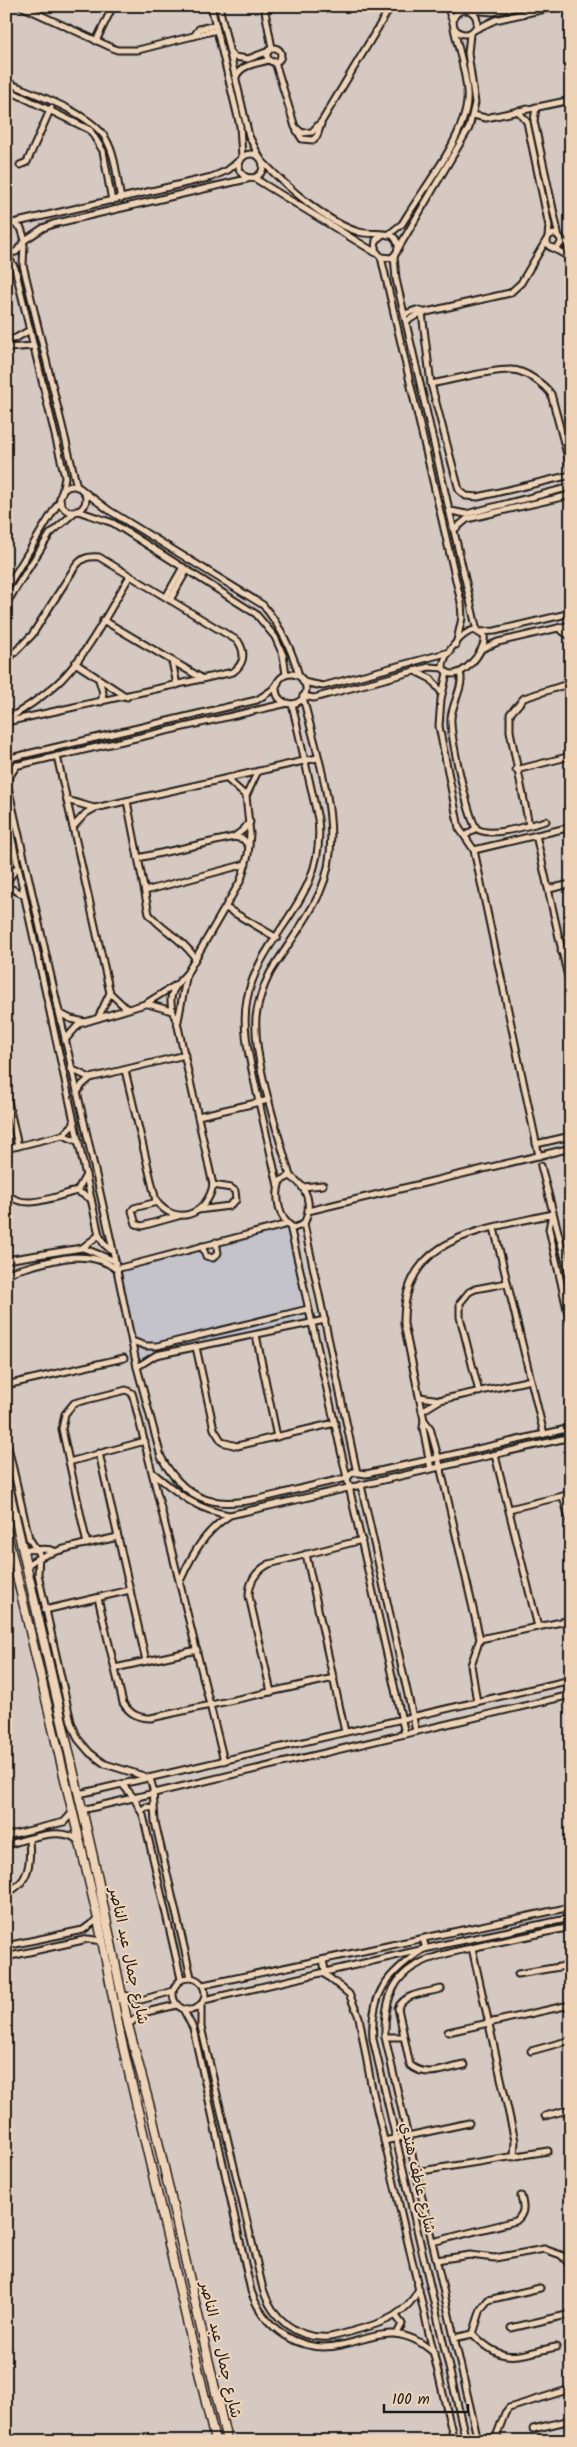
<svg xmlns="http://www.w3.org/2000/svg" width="577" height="2447" font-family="Kalam,'Playpen Sans Arabic',sans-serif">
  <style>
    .built { fill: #c4c2cb }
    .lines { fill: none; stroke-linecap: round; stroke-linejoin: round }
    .minor-casing { stroke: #1c1c1c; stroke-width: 9 }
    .secondary-casing { stroke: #1c1c1c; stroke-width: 11 }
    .minor { stroke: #efd3b6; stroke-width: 5 }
    .secondary { stroke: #efd3b6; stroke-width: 8 }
    .labels { text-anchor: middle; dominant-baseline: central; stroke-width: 4.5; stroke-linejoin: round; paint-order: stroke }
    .street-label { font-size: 15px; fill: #1c1c1c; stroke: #efd3b6 }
  </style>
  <rect width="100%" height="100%" fill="#d6c9c2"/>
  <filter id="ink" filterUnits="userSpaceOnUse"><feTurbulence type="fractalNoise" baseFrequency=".02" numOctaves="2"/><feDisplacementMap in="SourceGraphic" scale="10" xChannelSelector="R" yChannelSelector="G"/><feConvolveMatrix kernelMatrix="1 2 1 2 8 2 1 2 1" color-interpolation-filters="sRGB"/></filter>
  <g filter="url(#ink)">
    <path class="built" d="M290 1226 313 1325 137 1359 116 1269Z"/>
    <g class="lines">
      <defs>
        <g id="minor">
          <path d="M21 6 117 50H138L217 30"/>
          <path d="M211 6 240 126 242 157"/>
          <path d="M219 6 249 136 259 156"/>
          <path d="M264 6 272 48"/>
          <path d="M447 6 453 22"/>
          <circle cx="465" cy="22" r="12"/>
          <path d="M470 10 493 12 521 6"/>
          <path d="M474 30 495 20 559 6"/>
          <path d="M194 36 199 29 216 25"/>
          <path d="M96 41 113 6"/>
          <circle cx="274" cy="55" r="7"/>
          <path d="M232 54 234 57 248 59 269 51"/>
          <path d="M275 62 295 127 302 133 312 132 322 121 391 6"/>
          <path d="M236 77C241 64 257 64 269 60"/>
          <path d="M6 82C34 94 91 113 106 139 116 156 117 180 121 199"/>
          <path d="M6 89 90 130 103 151 112 201"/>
          <path d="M536 107 534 121 559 237"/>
          <path d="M518 111 527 122 549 226 548 237"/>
          <path d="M473 115 486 118 571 100"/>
          <path d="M297 131 302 139 313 140 317 136 321 124"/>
          <circle cx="251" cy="166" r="12"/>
          <path d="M263 162C286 186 327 223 359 232 370 235 383 232 393 236 400 243 400 252 391 258L381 257 375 250 376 240 382 235"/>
          <path d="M20 165 27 162 51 108"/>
          <path d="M254 178 376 253"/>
          <path d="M6 223H13L21 228 25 240 16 252 6 253"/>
          <path d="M13 223 212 177 228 170 241 159"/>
          <circle cx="554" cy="241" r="7"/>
          <path d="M388 235 402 224 407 216C426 185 471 129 467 92 466 71 458 49 454 28"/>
          <path d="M547 239 521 283 510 293 422 313 431 384 459 490 466 496 478 497 571 475"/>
          <path d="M561 239 571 249"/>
          <path d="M25 240 43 228 53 224 251 178"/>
          <path d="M24 245 23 265 77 487"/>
          <path d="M553 248 571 258"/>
          <path d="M398 249 469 128 475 103 468 53 470 34"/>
          <path d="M6 254 15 268 65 477 62 493"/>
          <path d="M394 256 396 279 477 631"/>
          <path d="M381 257 461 602 462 618 456 645"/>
          <path d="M405 314 416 310 423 312"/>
          <path d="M407 321 422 312"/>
          <path d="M6 341 16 338 30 330"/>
          <path d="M6 348 34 346"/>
          <path d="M431 384C453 380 491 369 512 370 524 370 544 384 551 394L571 469"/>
          <circle cx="73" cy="499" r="13"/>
          <path d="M82 490 110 511 263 605C281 627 292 649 299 676"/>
          <path d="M78 511 113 523 256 614 275 637 283 655 286 674"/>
          <path d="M451 511 466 514 571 487"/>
          <path d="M455 529 467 519 571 495"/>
          <path d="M6 589 60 500"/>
          <path d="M166 597 183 567"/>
          <path d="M170 600 187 570"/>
          <path d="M6 604 50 534 76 511"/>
          <path d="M103 620 203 679"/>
          <path d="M558 628 571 637"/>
          <path d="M474 630 484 636C488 649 456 689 443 668 442 656 462 632 474 630Z"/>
          <path d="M479 632 495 631 571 613"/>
          <path d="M484 648 498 642 571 625"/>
          <path d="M6 661 32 635 75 567C82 558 87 556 99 557L238 641C246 653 244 664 233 672L6 722"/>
          <path d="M172 661 177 685"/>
          <path d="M75 663 127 697"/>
          <path d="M415 671 431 679 442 693"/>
          <path d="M447 673 441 699 439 726 459 828 474 850 539 1156"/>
          <path d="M460 673C465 684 452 704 451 718 450 736 467 812 476 828 488 839 530 825 546 821"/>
          <circle cx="291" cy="689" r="15"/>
          <path d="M99 680 103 693 101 702"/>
          <path d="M303 682 323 686 450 652"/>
          <path d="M303 696 314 698 429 667 443 668"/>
          <path d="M6 720C26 708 46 695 62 679 90 650 109 610 130 576"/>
          <path d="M57 756 110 993 127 1009"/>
          <path d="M6 759 257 700 272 690 278 683"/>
          <path d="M17 765 8 779V787L111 1241 137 1367 161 1457C191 1512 227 1507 280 1494 302 1488 324 1483 347 1478L353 1472 366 1474 571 1428"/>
          <path d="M6 768 288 703"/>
          <path d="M516 770 571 756"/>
          <path d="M227 779 246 796"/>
          <path d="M67 800 94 808"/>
          <path d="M127 801 149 914C163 931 183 939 195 958"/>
          <path d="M6 812 99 1235 104 1244 111 1250"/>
          <path d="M529 825 510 731V714L524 698 571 683"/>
          <path d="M73 827 86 813 95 808 317 758"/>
          <path d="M536 835 571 991"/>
          <path d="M465 836 476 828"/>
          <path d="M234 837 243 839 249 846"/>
          <path d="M474 850 571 827"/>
          <path d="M138 858 234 837 243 830 250 822"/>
          <path d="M6 883 18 866"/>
          <path d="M6 886 24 895"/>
          <path d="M549 889 571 884"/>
          <path d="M145 891 246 864"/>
          <path d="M226 908 277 938"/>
          <path d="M561 951 571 948"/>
          <path d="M148 1004 172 1011"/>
          <path d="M59 1013 71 1019 85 1022"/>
          <path d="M98 1018 110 993"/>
          <path d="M178 1021 187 973 241 880 248 855 250 834 246 796 258 771"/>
          <path d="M65 1040 79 1024 145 1004 174 986"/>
          <path d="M71 1069 90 1078"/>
          <path d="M125 1070 156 1201C176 1227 207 1215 213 1185L177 1022C166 1000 170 990 187 973"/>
          <path d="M6 1092 18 1146"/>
          <path d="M77 1093 82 1085 90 1078 185 1055"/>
          <path d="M198 1116 269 1100"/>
          <path d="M63 1135 79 1142"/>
          <path d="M536 1144 571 1136"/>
          <path d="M6 1149 63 1135 75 1123"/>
          <path d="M541 1166 571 1282"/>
          <path d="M290 1176C278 1132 253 1061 256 1017 258 1002 263 987 270 973 285 948 309 918 320 892 347 833 317 757 303 697"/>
          <path d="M290 1176C308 1187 313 1205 304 1224L294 1228C278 1220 275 1196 280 1181Z"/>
          <path d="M278 1186C271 1155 264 1124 257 1093 251 1063 241 1031 247 999 261 931 327 900 318 819L292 704"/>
          <path d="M303 1187 323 1185"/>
          <path d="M77 1191 86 1175"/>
          <path d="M6 1193C24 1212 55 1196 77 1191L91 1199"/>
          <path d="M157 1202 134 1208 132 1211 136 1224 142 1226 178 1216"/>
          <path d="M198 1210 229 1206 236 1200 235 1191 231 1188 213 1185"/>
          <path d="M308 1211 571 1148"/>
          <path d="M552 1214 549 1229 571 1327"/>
          <path d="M304 1224 357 1473"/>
          <path d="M290 1226 405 1734"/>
          <path d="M494 1228 544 1434"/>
          <path d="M202 1246 206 1256 213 1258 218 1253 216 1242"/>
          <path d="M83 1248 115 1261"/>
          <path d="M6 1260 82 1248 99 1235"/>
          <path d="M6 1273C40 1265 86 1244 116 1269L288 1224"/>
          <path d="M256 1335 277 1437"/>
          <path d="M132 1341 146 1346H157L308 1309"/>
          <path d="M196 1347 214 1429 222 1442 237 1446 335 1423"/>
          <path d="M137 1367 156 1355 325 1320"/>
          <path d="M6 1385 124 1358"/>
          <path d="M479 1392 460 1317V1303L469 1292 475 1289 507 1283"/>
          <path d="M420 1397 440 1400 531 1380"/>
          <path d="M422 1411 440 1400"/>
          <path d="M424 1420 430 1428 438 1457 480 1639 471 1665 477 1702"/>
          <path d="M6 1438 29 1538 39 1554 38 1574 71 1722 78 1739 90 1753 105 1764 150 1778 153 1789 155 1822 191 1977"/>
          <path d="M99 1453 146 1661"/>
          <path d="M495 1455 538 1627"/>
          <path d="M69 1462 145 1441"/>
          <path d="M431 1469 423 1428 424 1420 404 1324C402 1234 485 1230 552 1214"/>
          <path d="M153 1473C179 1494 195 1509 229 1515"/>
          <path d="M361 1485 416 1731"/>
          <path d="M563 1496 571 1526"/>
          <path d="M509 1509 571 1494"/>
          <path d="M87 1544 62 1429 65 1414 74 1403 126 1390 132 1393 134 1400 224 1761"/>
          <path d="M23 1548C33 1553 45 1546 54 1551"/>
          <path d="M306 1554 345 1732"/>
          <path d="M27 1566C39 1551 97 1542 118 1537"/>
          <path d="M180 1581C193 1553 204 1532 230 1515L571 1437"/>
          <path d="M98 1598 123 1703C130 1714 138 1718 151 1718L334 1678"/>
          <path d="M45 1610 130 1590"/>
          <path d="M480 1639 571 1620"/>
          <path d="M115 1668 197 1650"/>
          <path d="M271 1692 249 1596C249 1581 256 1571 269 1564L362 1540"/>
          <path d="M122 1784 134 1798 143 1815 181 1979"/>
          <path d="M79 1794 571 1680"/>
          <path d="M82 1810 571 1695"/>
          <path d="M141 1811 146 1807 153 1808"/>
          <path d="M6 1836 64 1822 72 1813"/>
          <path d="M6 1845C25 1840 65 1824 79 1842"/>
          <path d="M6 1893C30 1883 31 1862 29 1839"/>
          <path d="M423 1939 425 1945 424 1949C387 1973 370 1994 373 2039L466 2441"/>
          <path d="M6 1946 83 1930 98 1919"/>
          <path d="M472 1948 515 2141 514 2157"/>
          <path d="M6 1957 88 1939 102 1941"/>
          <path d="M323 1960 326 1975 349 1994 359 2017 371 2084 454 2441"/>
          <path d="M518 1974 571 1965"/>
          <circle cx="189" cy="1994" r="16"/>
          <path d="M203 1985 571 1907"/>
          <path d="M441 1989C426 1993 405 1993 398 2008L410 2065C426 2079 446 2068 465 2065"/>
          <path d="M121 1994 141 2000 173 1991"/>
          <path d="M204 2000 446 1944 571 1918"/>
          <path d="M201 2004V2027L263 2289C272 2319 298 2340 330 2337 340 2335 350 2332 360 2329 386 2322 406 2314 419 2289"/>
          <path d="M183 2009 193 2028 251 2291C264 2329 300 2354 341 2345 357 2342 376 2333 393 2334 409 2335 422 2342 434 2353"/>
          <path d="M128 2025 142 2013 177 2005"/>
          <path d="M448 2032 565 2006"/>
          <path d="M385 2037H403"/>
          <path d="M531 2051 571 2040"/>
          <path d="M545 2116 571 2109"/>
          <path d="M384 2141 469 2123"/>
          <path d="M415 2172 548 2151"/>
          <path d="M432 2242 516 2221C525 2213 524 2207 521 2196"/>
          <path d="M436 2260 470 2255 495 2258 544 2249 561 2255 571 2266"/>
          <path d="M540 2288 488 2300 481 2309 473 2334C504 2366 516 2355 556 2347"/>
          <path d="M396 2316 402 2324 397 2334"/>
          <path d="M511 2328 571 2314"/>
          <path d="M454 2338 473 2334"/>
          <path d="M533 2429 571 2420"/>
          <path d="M478 2441 385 2037C383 1965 421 1959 480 1946 510 1940 541 1933 571 1927"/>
          <path d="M481 2441 496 2437"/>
          <path d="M501 2441 496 2437 505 2413 509 2408 564 2391"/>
        </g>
        <g id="secondary">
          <path d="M6 1477 96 1870 128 2025 151 2111 227 2441"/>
          <path d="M6 1530 98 1919 120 2034 215 2441"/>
        </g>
      </defs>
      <use href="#minor" class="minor-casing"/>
      <use href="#secondary" class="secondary-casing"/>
      <use href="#minor" class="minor"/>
      <use href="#secondary" class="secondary"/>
    </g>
  </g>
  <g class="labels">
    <g class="street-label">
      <text transform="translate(128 1956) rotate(78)">شارع جمال عبد الناصر</text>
      <text transform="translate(417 2178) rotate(77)">شارع عاطف هندي</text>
      <text transform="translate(220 2350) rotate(77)">شارع جمال عبد الناصر</text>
    </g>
  </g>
  <rect width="577" height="2447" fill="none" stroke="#efd3b6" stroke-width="25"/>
  <rect x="12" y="12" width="552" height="2422" fill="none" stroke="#1c1c1c" stroke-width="2" filter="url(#ink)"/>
  <path d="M384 2404v8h84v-8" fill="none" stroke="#1c1c1c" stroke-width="2.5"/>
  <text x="392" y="2404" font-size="15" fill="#1c1c1c" stroke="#efd3b6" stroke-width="4" paint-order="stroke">100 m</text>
</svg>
